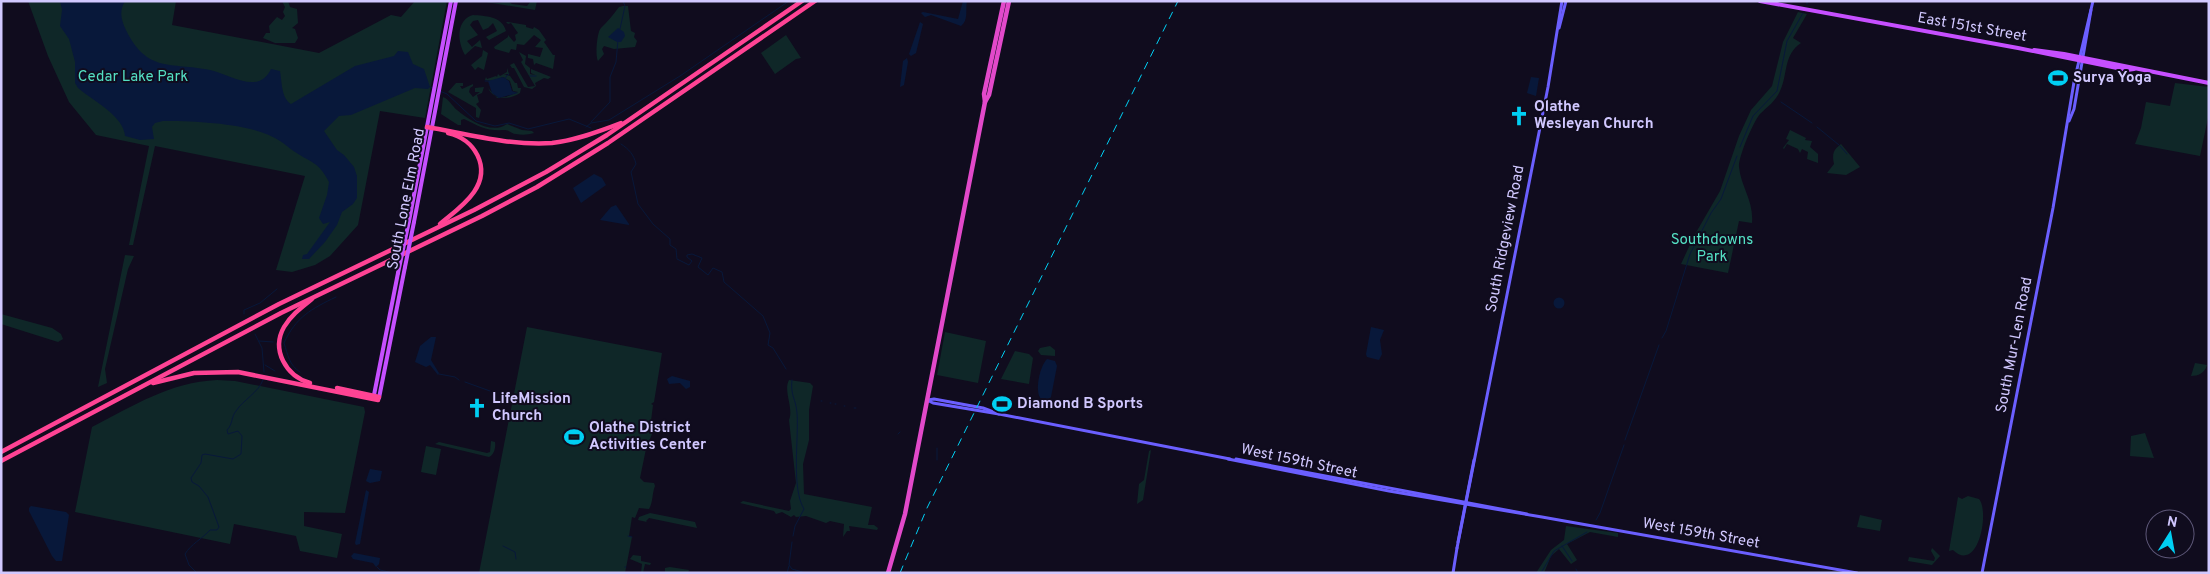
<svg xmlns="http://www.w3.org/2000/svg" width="2210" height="574" font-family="Overpass,sans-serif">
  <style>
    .green { fill: #0f2728 }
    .water { fill: #08183a }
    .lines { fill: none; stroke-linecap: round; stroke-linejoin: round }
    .stream { stroke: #08183a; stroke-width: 1 }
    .secondary { stroke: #6b5fff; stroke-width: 3 }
    .primary { stroke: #c64fff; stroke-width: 4 }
    .trunk { stroke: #e249ca; stroke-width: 4.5 }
    .motorway { stroke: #ff4394; stroke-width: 4.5 }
    .rail { stroke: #00cff3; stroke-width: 1; stroke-dasharray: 8 6; stroke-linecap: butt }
    .primary-bridge { stroke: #c64fff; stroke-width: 4 }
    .labels { text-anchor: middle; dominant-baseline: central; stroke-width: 4; stroke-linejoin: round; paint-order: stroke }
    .street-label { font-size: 15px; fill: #d1c8ff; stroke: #100c1e }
    .park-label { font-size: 15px; fill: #54e0c4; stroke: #100c1e }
    .poi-label { font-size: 15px; font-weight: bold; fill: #d1c8ff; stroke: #100c1e; text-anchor: start }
  </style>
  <rect width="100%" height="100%" fill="#100c1e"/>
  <g class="green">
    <path d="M28 1H176L172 25 319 53 391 15 401 17 415 1H447L425 118 380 111 358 225 330 256 315 265 292 272 276 270 305 176 155 146 133 245H129L149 146 96 135 69 102 48 56Z"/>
    <path d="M282 1H288L290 7 297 9 298 23 292 28 295 29 298 38 295 43H275L263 38 266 33H270L269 26 277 17 282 20 285 16 283 12 285 7Z"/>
    <path d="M480 1 498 3 508 1 512 4 527 6 531 1H537L535 10Z"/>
    <path d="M623 6H628L631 31 635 33 634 37 637 41 635 47 614 49 604 46 602 49 604 54 598 61C595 55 597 32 601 28 608 21 613 15 619 7Z"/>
    <path d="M1798 12 1807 14 1793 38 1801 43C1783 55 1788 75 1780 91 1776 101 1767 107 1760 114 1753 122 1738 158 1739 167 1741 187 1754 201 1752 223L1739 221 1728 273 1681 264 1694 236 1720 191 1739 136 1751 110 1772 86 1783 42Z"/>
    <path d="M473 15C485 16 502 16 506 31L489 40 486 37 497 31 493 23 488 28 483 30 478 20 473 21 470 25 478 35 467 41 472 47 480 40 482 48 475 46 465 55C457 41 456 20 473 15Z"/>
    <path d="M506 22H508L526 25V27L533 29 534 27 539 30 546 40 544 42 553 55H555L553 69 536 63 534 65 533 59 528 58V54L540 57 543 48 535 47 541 40 534 35 524 45 517 44 516 50 511 49 509 53 495 49 494 47 508 37V35L514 42 516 40 515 35 518 33 511 23 508 24Z"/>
    <path d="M786 35 801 58 796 59 775 74 761 53Z"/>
    <path d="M483 50 488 53 484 70 478 67 475 70 471 65 482 56Z"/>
    <path d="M519 52 526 56 525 64 530 68V74L535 75 531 73V69L551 77 548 79 544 78 535 83 536 86 532 89 524 87 514 68H512L510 65 514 63 528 87 535 86 521 62 523 60Z"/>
    <path d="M507 68 509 74H504L510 76 515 83H517L518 88H521L520 93C509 100 494 101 488 88L497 98 506 97 518 92 513 91 510 81 503 77 492 81 485 80 486 77 487 79 496 76 497 77 498 74 500 76 507 72Z"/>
    <path d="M456 83H463V86H460L462 89 473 84V86L470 88 469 92 473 97 480 92H475V88L484 87 482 93 477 95 479 102 476 104 481 110 479 118 476 117V108L448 92Z"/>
    <path d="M2175 83 2209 87V113L2200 156 2135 144 2141 128 2146 102 2170 106Z"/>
    <path d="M443 97C449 99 452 106 457 110 469 120 492 135 507 124L522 130 532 131 534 133C527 135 522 135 516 134 512 134 509 130 505 130 485 131 481 127 464 119L461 120V125H458L441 114Z"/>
    <path d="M1790 130 1806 138 1805 140 1812 141 1810 147 1818 154V163L1807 159 1808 152 1802 149 1800 153 1798 149 1787 144 1784 149 1783 148 1789 140 1786 139Z"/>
    <path d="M1841 144 1860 167 1846 175 1827 173 1834 164C1832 154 1833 150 1841 144Z"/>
    <path d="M125 255 134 256 128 269 105 369 107 383 98 387Z"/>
    <path d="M1 314 52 328 61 334 63 339 58 342 1 324Z"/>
    <path d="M527 327 662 353 654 402 651 404 653 405 650 429 652 434 646 449 640 478 644 482 654 483 655 486C652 493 653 503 649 509L639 508 635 518 632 517 629 536 632 537 625 573H479Z"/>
    <path d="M945 332 986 341 978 383 937 375Z"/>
    <path d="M1050 346 1055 350V356L1041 355 1038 351 1040 348Z"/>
    <path d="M1015 351 1029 354 1033 358 1029 384 1001 379Z"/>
    <path d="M2195 363 2207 365C2205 373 2198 376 2191 376Z"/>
    <path d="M217 380 235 381 364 407 365 412 345 513 304 512V526L342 534 337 558 300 551 296 536 234 524 230 544 75 512 92 427C133 406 170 382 217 380Z"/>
    <path d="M789 380 810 383 813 386 809 410V440L803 464 804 494 872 507 868 525H874L878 528 877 530 849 526 850 531H847L843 537 844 524 830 521 826 523 806 516 796 517 794 515 791 517 782 512 776 514 774 511 740 503 743 501 789 511 791 509 790 501 796 483 789 420C794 408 783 391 789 380Z"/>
    <path d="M2145 433 2154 458 2130 456 2131 436Z"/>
    <path d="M491 441 495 442C496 447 494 455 489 457L435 444 439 442 487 453 490 452Z"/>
    <path d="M426 446 441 449 436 475 421 472Z"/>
    <path d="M1151 450 1143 500 1137 504 1139 484 1144 480 1149 451Z"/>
    <path d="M1968 496 1979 499C1990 512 1978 574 1953 550L1949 551 1958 497 1962 499Z"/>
    <path d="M650 513 695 522 697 528 649 518 646 521 647 522 638 520 639 517Z"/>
    <path d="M1860 515 1882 520 1880 531 1857 527Z"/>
    <path d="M1566 526 1618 533V537L1590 532 1567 544 1577 560 1571 564 1559 549 1551 556 1544 573H1536L1551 550 1564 540Z"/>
    <path d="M1932 548 1940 556 1932 565 1908 561 1909 557 1934 561 1935 558 1931 551Z"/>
    <path d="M633 555 641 556V561L651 563 650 565 645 564 643 573H641L642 564 630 559Z"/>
    <path d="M670 567 689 570 688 573H665V568Z"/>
  </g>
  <g class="water">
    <path d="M60 1H125C119 11 121 20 126 30 147 73 170 62 210 70 223 73 240 83 254 82 261 82 268 76 271 69L280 71C282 81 281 98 291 104L355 66 394 56 398 51 408 52 413 64 424 69 430 87 428 89 415 88 351 115 339 116 324 131 337 150 344 155 354 167 357 176V198L353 204 342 212 337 225 325 242 309 259H302L303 255 307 254 330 222 323 224 319 218 327 195 329 182C318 161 313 164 295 152 290 149 285 144 280 141 253 123 195 121 163 121L155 123 152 127 154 139 140 140 125 136C124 116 92 100 78 88L75 83V62L69 39 60 26 62 10Z"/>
    <path d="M963 1H967C965 10 969 20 961 26L931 15 925 17 921 13 923 12 958 19Z"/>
    <path d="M920 22 923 24 916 53 911 56 909 54Z"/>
    <path d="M618 28 624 32 625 36 621 42H617L608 37Z"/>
    <path d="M907 58 908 62 904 85 900 87 903 61Z"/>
    <path d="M503 77 509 81 512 91 518 93 499 98 492 93 488 81Z"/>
    <path d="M1531 77 1539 78 1536 96 1527 93Z"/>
    <path d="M594 174 602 178 606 185 581 203 573 188Z"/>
    <path d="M616 205 629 224V225L600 220 611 207Z"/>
    <circle cx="1559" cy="303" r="5.5"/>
    <path d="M1371 327 1384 330 1380 340 1382 354 1379 360 1367 357 1366 354Z"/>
    <path d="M431 337H436L431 360 439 373 438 375 430 365 426 367 415 362 420 346Z"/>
    <path d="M1047 359 1055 361 1057 366 1051 397 1048 400 1041 399C1034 391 1040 366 1047 359Z"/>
    <path d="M672 376 690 381V387L686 389 680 383 669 384 667 379Z"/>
    <path d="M370 469 382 471 380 481 370 483 366 481Z"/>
    <path d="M366 490 369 492 360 544 356 545 355 543Z"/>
    <path d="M31 506 66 512 69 515 62 561H56L52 556 29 511V508Z"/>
    <path d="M354 553 380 558 379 564 376 567 373 563 353 559 351 556Z"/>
  </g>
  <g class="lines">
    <g class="stream">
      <path d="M1807 1V4"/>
      <path d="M620 29 625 6 623 1"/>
      <path d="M508 75 509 74"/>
      <path d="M530 76H536"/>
      <path d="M505 79 507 75"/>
      <path d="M485 81H488"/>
      <path d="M430 87 447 94 476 121 495 126 509 123 528 129 569 119 591 128"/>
      <path d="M1781 102 1812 123"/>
      <path d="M591 122 610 102V77L616 62 618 40"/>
      <path d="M586 127 591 123 609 120 680 76 789 1"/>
      <path d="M1817 127 1839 145"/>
      <path d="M621 144C629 149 634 155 636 164L631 172 638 204 653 224 670 239V245L676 249 677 259 689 265 692 261 687 257V255L692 254 702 258 698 267 708 275 713 268 722 272 724 282 763 316 770 333 768 345 773 348 786 369"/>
      <path d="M1840 146 1847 154"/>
      <path d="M1740 147 1753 116 1777 91 1787 41 1803 13"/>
      <path d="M244 314V310L260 303 277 289"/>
      <path d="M255 334 262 348 264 372"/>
      <path d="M1662 338 1666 331 1690 254 1711 213 1721 199 1737 156"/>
      <path d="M259 341 273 342"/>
      <path d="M265 365 275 371"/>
      <path d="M300 372C289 365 288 355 284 343 296 317 311 309 336 297"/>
      <path d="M439 374 455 377 459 380"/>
      <path d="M792 380C790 395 796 399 797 413 799 438 791 488 804 509L795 526 793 536"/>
      <path d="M465 382 490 391"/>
      <path d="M821 401H822"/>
      <path d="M830 403H831"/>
      <path d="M835 404H836"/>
      <path d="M844 406H845"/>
      <path d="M854 408H856"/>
      <path d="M898 434 900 432"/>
      <path d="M1625 440 1659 345"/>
      <path d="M937 448V460"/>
      <path d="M1596 520 1600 513 1624 445"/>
      <path d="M628 536 632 537"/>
      <path d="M792 542 789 565 792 569 806 573"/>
      <path d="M503 546 515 552 516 559"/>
      <path d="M1562 546 1572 561"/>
      <path d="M377 567 380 570 393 573"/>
      <path d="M625 567H626"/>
      <path d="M1576 569 1578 573"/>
      <path d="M197 573 189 565 185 554C191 544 202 539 210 530H217L219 527 208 497 199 486 192 482 191 478 201 463 202 455 205 454 233 459 241 454 242 436 238 431 228 434 227 430C233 424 231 417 236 411 243 400 258 393 263 380"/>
      <path d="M787 573 789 566"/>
      <path d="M811 573V572"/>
      <path d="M1541 573 1554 551 1587 532"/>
    </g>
    <g class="secondary">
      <path d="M1559 28 1566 1"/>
      <path d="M2069 121 2074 109 2091 10"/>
      <path d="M927 400 933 403 999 414 1230 459"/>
      <path d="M928 400 934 399 983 408 999 414"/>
      <path d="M1228 459 1389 491 1542 517 1857 573"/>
      <path d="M1236 459 1527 514"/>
      <path d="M1458 542 1474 460"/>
      <path d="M1457 548 1548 87 1562 1"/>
      <path d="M1453 573 1457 548"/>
      <path d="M1982 573 2053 208 2074 82 2093 1"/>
    </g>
    <g class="primary">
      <path d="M1760 1 2018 48 2127 70 2134 69"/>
      <path d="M2034 50 2064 54 2209 83"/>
      <path d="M409 221 451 1"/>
      <path d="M414 222 456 1"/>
      <path d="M374 395 398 273"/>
      <path d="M379 398 405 267"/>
    </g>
    <g class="trunk">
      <path d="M985 102 989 95 1009 1"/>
      <path d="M888 573 905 514 977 143 985 102 984 94 1004 1"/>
    </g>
    <g class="motorway">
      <path d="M427 127C467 134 511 146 552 143 576 140 598 132 621 123"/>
      <path d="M440 224C452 214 465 205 474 192 491 167 475 139 448 133"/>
      <path d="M153 383 194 373 238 372 378 400"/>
      <path d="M310 383C286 376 271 350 284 327 291 315 302 307 312 299"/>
      <path d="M337 388 379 397"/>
      <path d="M1 452 279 304 474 210 546 172 607 135 802 1"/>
      <path d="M1 461 281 313 482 216 537 187 608 143 815 1"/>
    </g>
    <path class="rail" d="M900 573 927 508 1178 1"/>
    <g class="primary-bridge">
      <path d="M405 267 414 222"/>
      <path d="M398 273 409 221"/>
    </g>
  </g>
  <defs>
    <symbol id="stadium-bare" viewBox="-9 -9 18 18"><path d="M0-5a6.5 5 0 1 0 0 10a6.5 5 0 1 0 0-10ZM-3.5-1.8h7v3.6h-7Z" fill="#00cff3" stroke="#100c1e" stroke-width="2.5" paint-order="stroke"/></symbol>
    <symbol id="church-bare" viewBox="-9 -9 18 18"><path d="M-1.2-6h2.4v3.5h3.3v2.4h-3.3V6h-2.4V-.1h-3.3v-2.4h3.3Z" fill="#00cff3" stroke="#100c1e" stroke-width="2.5" paint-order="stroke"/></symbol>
  </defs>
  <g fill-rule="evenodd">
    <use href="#stadium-bare" x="2044" y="64" width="28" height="28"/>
    <use href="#church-bare" x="1505" y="102" width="28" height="28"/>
    <use href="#stadium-bare" x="988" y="390" width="28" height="28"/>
    <use href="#church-bare" x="463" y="394" width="28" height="28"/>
    <use href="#stadium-bare" x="560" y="423" width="28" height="28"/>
  </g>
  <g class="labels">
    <g class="street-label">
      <text transform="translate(1972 28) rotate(10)">East 151st Street</text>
      <text transform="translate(407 199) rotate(-79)">South Lone Elm Road</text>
      <text transform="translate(1506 239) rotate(-79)">South Ridgeview Road</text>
      <text transform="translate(2015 345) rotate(-79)">South Mur-Len Road</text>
      <text transform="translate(1299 462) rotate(12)">West 159th Street</text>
      <text transform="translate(1701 534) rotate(10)">West 159th Street</text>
    </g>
    <g class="park-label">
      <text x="133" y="77">Cedar Lake Park</text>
      <text x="1712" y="240">Southdowns<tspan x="1712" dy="17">Park</tspan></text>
    </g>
    <g class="poi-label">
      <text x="2073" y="78">Surya Yoga</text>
      <text x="1534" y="107">Olathe<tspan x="1534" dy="17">Wesleyan Church</tspan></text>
      <text x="492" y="399">LifeMission<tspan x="492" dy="17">Church</tspan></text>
      <text x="1017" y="404">Diamond B Sports</text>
      <text x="589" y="428">Olathe District<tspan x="589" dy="17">Activities Center</tspan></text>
    </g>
  </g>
  <rect width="2210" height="574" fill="none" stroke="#d1c8ff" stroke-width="5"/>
  <g transform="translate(2170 534) rotate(11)"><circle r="24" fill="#100c1e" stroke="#5d5778"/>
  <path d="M0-4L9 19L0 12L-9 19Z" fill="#00cff3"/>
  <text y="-8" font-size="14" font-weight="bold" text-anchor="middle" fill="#d1c8ff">N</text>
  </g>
</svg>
